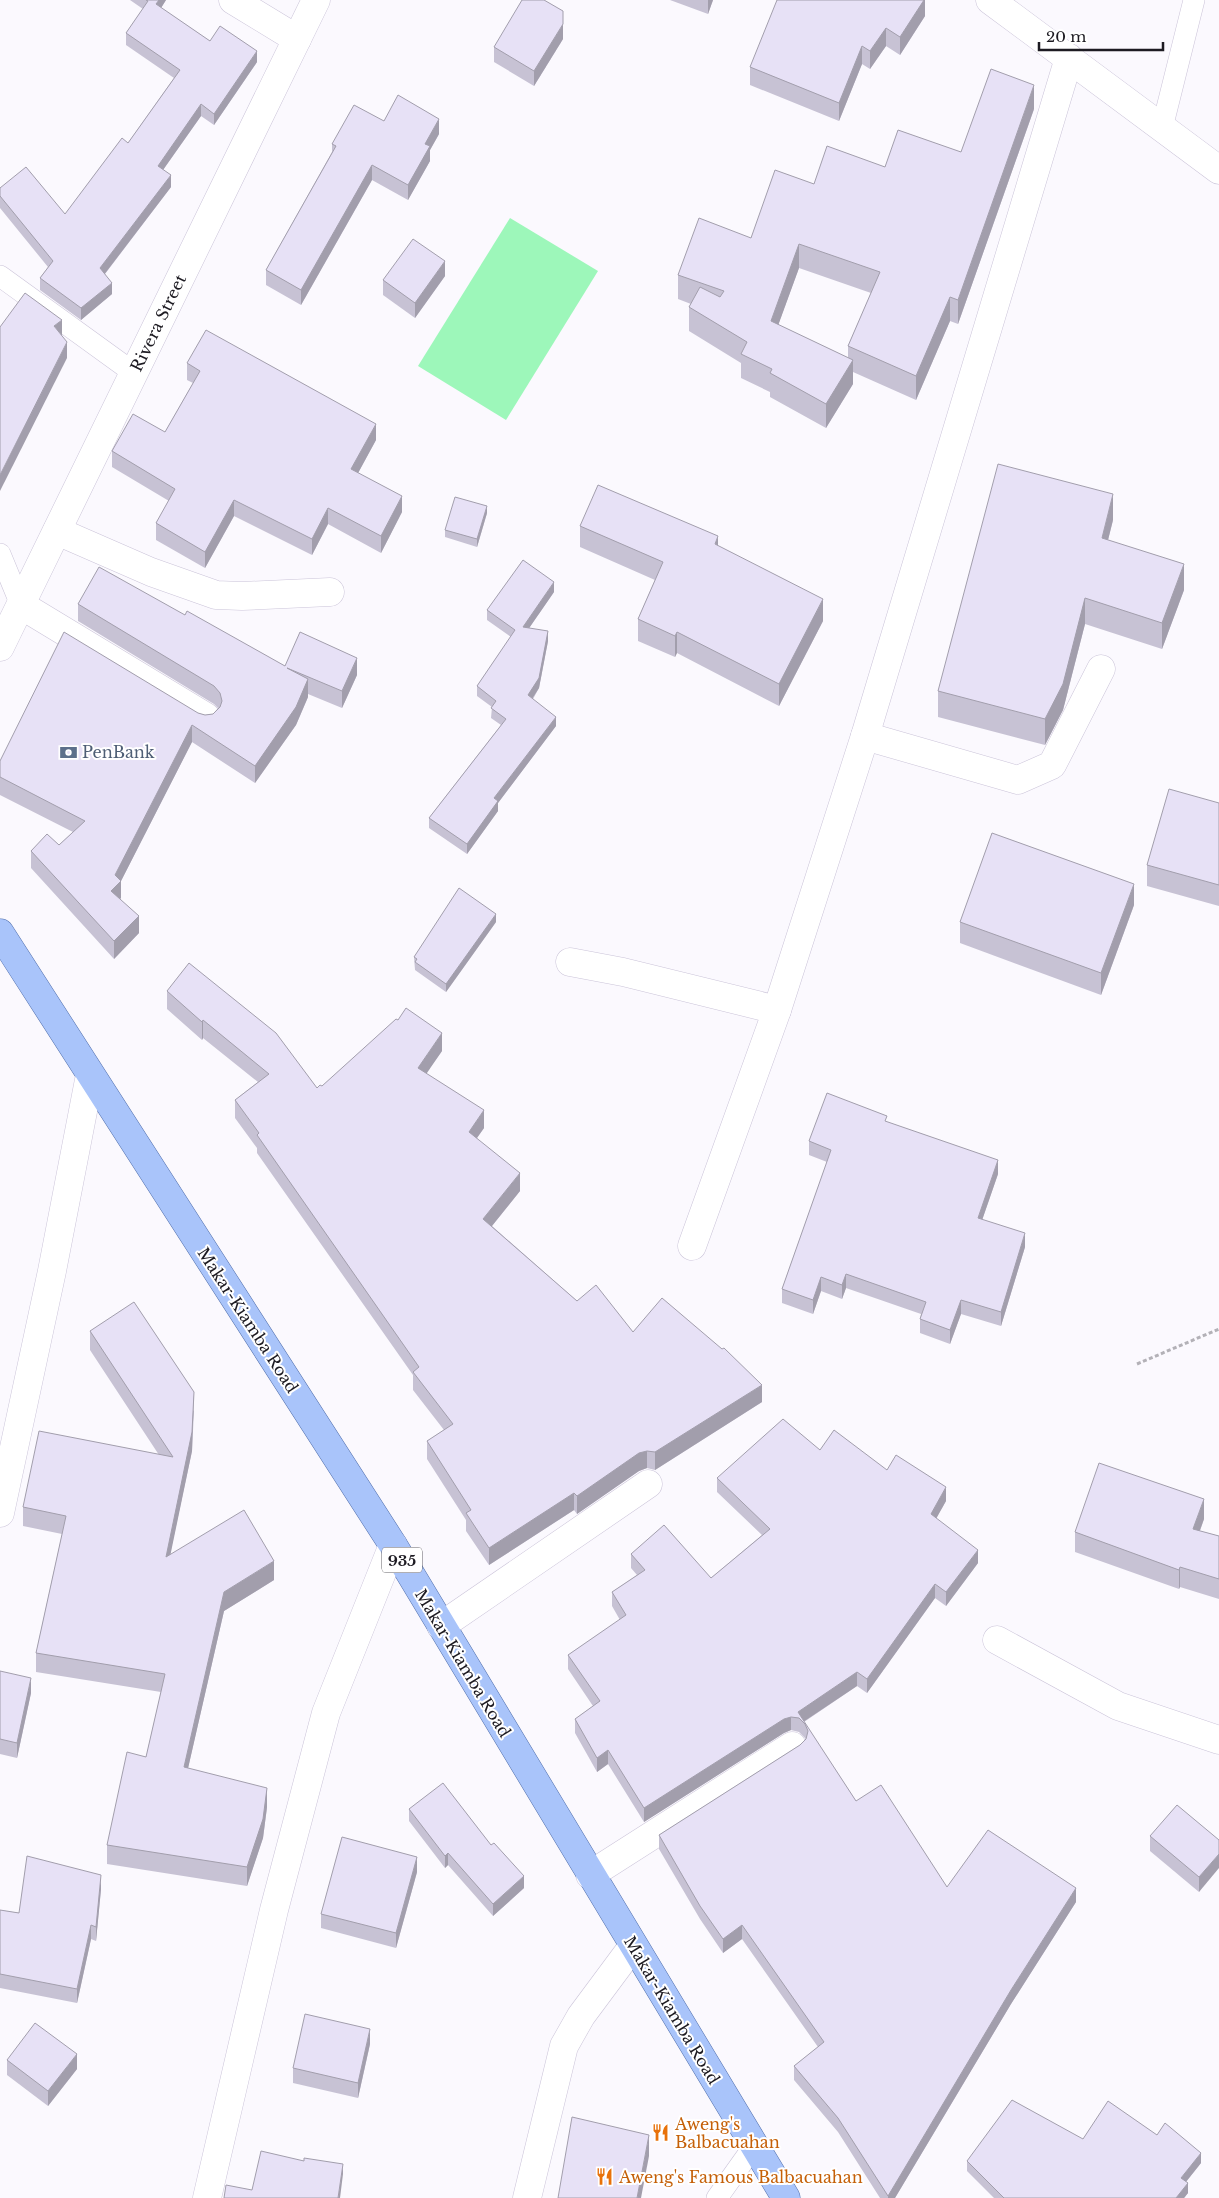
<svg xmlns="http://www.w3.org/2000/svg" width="1219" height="2198" font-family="'Libre Baskerville',serif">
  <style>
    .green { fill: #9df7ba }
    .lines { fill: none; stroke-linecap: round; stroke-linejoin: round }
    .lane-casing { stroke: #cbc4d9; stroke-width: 22 }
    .street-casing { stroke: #cbc4d9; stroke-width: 29 }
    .secondary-casing { stroke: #cbc4d9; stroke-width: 29 }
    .primary-casing { stroke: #5270ac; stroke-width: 29 }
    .path { stroke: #b3b1b7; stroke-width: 3; stroke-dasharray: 4 2.5; stroke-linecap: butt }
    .lane { stroke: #fff; stroke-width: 21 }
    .street { stroke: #fff; stroke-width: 28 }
    .secondary { stroke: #fff; stroke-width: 28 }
    .primary { stroke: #a9c4fa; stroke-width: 28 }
    .wall { fill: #c7c2d4; fill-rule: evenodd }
    .shaded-wall { fill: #a29eac }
    .building { fill: #e7e1f6; stroke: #a29eac }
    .labels { text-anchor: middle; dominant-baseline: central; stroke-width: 4; stroke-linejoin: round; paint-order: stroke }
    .shield { fill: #fff; stroke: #615f64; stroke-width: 1 }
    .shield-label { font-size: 15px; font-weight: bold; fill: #1d1b22 }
    .street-label { font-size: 16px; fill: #1d1b22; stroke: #fff }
    .service-label { font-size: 16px; fill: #4e5e75; stroke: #fff; text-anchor: start }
    .food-label { font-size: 16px; fill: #c56008; stroke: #fff; text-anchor: start }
  </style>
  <rect width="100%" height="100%" fill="#fbf9fe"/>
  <path class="green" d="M510 218 598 271 506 420 418 366Z"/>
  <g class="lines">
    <defs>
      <g id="lane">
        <path d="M1162 128 1194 0"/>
        <path d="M0 276 134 373"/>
        <path d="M0 554 21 605"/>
        <path d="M717 2198 754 2146"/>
      </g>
      <g id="street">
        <path d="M233 0 297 39"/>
        <path d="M57 531 151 572 216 595 242 596 330 592"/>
        <path d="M21 605 206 717"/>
        <path d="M865 736 1018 780 1052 765 1101 669"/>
        <path d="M570 962 623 972 777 1010"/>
        <path d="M692 1246 777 1010 865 736 1069 58"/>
        <path d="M0 1513 52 1271 90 1075"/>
        <path d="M441 1626 648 1484"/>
        <path d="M997 1640 1118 1706 1219 1740"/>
        <path d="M590 1875 792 1746"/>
        <path d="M207 2198 274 1910 326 1713 393 1545"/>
        <path d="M527 2198 564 2046 581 2016 633 1946"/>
      </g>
      <g id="secondary">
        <path d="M990 0 1219 170"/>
        <path d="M0 647 316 0"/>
      </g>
      <path id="primary" d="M0 933 393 1545 786 2198"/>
    </defs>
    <use href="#lane" class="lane-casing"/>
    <use href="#street" class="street-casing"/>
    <use href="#secondary" class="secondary-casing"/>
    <use href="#primary" class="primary-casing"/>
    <path class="path" d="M1137 1364 1219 1329"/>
    <use href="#lane" class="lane"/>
    <use href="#street" class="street"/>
    <use href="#secondary" class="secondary"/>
    <use href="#primary" class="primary"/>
  </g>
  <g class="wall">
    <path d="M130 0H166L161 8 210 41 257 62 214 125 201 116 163 170 171 187 105 274 112 294 81 320 40 290V278L48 267 0 208V188L65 214 128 143 174 78 126 45V33L143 9Z"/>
    <path d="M670 0H713L708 14Z"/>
    <path d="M925 0V16L900 55 886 46 870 69 862 64 839 121 750 85V67Z"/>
    <path d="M563 39 534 86 494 62V47Z"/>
    <path d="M1034 109 958 324 950 321 916 400 853 372V384L826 428 770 397V392L741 378V363L689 331V307L691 304 678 299V275L751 238 814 184 885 167 961 152ZM799 268 871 293 848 346V358L778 325Z"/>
    <path d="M384 121 439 134 430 150V161L408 200 372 180 301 305 266 285V270L332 152V144Z"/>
    <path d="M445 276 415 318 383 295V280Z"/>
    <path d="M187 363 376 440 358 473 402 512 381 553 328 524 312 555 234 516 205 568 156 540V523L169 501 112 467V451L165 432 193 383 187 380Z"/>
    <path d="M487 513 477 547 445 537V530Z"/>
    <path d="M1113 520 1108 540 1184 590 1162 649 1085 624 1063 710 1045 745 938 717V691Z"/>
    <path d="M580 526 718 546 823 621 779 706 677 653 675 657 638 641V619L655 580 580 547Z"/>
    <path d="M554 592 529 628 548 641 539 688 533 699 556 726 498 803V811L467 854 429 828V818L501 725 491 718 492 707 477 696V686L511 637 487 620V610Z"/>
    <path d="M78 604 185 615 285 666 357 675 342 708 308 694V697L296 725 255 783 192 742 121 881V898L120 899 139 933 114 959 31 868V851L59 845 73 832 0 795V761L198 713 205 715 213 714 218 708 214 704 78 621Z"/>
    <path d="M1219 803V906L1147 886V865Z"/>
    <path d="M1134 905 1101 995 960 943V922Z"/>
    <path d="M496 922 446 992 415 970 414 957Z"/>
    <path d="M167 991 317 1088 442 1051 426 1073 484 1128 477 1138 520 1191 492 1226 577 1301 762 1402 655 1470 647 1468 639 1471 577 1514 574 1510 489 1565 466 1531V1520L427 1459V1441L444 1430 413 1390V1375L257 1153V1148L235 1118V1100L258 1082 203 1038 202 1040 167 1009Z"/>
    <path d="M887 1122 998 1174 982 1220 1025 1247 1001 1326 961 1314 950 1344 920 1333V1319L921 1314 846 1288 842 1299 821 1291 813 1314 782 1303V1289L827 1162 809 1155V1141Z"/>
    <path d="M90 1331 194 1411 192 1451 170 1554 274 1580 224 1611 188 1768 267 1807 263 1838 247 1886 107 1864V1845L146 1757 161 1692 36 1672V1653L62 1534 23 1526V1507L159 1455 90 1350Z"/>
    <path d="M820 1450 887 1470 946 1501 936 1518 978 1563 946 1606 935 1598 867 1693 857 1686 804 1722 856 1801 947 1887 1076 1902 1011 2004 895 2198H880L838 2132 794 2080V2066L818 2047 742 1939 723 1953 700 1919 659 1849V1835L800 1745 806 1739 799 1732 791 1730 784 1733 644 1822 608 1764 597 1772 575 1733V1719L593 1706 568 1669V1655L620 1620 612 1606V1592L637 1575 631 1568V1554L711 1578 762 1535 717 1492V1478Z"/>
    <path d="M1204 1519 1200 1531 1219 1536V1599L1180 1587 1179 1589 1075 1552V1532Z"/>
    <path d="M0 1671 31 1693 17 1758 0 1754Z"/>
    <path d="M409 1809 491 1845 524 1888 493 1916 448 1865 445 1868 409 1821Z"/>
    <path d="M1150 1836 1219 1840 1199 1892 1150 1851Z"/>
    <path d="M417 1872 396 1948 321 1928V1914Z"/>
    <path d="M101 1889 96 1941 91 1939 77 2003 0 1988V1910L19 1913Z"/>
    <path d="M370 2044 358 2098 293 2083V2068Z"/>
    <path d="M7 2060 77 2069 48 2106 7 2075Z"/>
    <path d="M1157 2135 1201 2163 1186 2182 1188 2193 1184 2198H994L967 2171V2161L1083 2139Z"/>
  </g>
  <g class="shaded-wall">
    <path d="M159 0H166L156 16V4Z"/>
    <path d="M708 0H713L708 14Z"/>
    <path d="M924 0H925V16L900 55V37Z"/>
    <path d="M563 24V39L534 86V71Z"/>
    <path d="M886 28V46L870 69V51Z"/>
    <path d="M862 46V64L839 121V103Z"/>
    <path d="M257 51V62L214 125V114Z"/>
    <path d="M1034 85V109L958 324V300Z"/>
    <path d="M201 104V116L158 177V166Z"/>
    <path d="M439 119V134L430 150V161L408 200V185L425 144Z"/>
    <path d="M372 165V180L301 305V290Z"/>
    <path d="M171 175V187L100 280V268Z"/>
    <path d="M799 244V268L771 345V321Z"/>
    <path d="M445 261V276L415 318V303Z"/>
    <path d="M112 283V294L81 320V308Z"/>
    <path d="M950 297V321L916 400V376Z"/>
    <path d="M62 320V336L54 326Z"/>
    <path d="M67 342V358L0 491V475Z"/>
    <path d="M853 360V384L826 428V404Z"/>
    <path d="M376 424V440L351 486V469Z"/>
    <path d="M1113 494V520L1102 564V538Z"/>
    <path d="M402 496V512L381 553V536Z"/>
    <path d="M234 500V516L205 568V552Z"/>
    <path d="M487 506V513L477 547V539Z"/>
    <path d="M328 508V524L312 555V539Z"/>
    <path d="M718 536V558L715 544Z"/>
    <path d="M1184 564V590L1162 649V623Z"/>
    <path d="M554 582V592L523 637V627Z"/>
    <path d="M1085 598V624L1063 710 1045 745V719Z"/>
    <path d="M823 599V621L779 706V684Z"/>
    <path d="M548 631V641L539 688 528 705V695Z"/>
    <path d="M677 632V653L675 657V636Z"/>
    <path d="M357 658V675L342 708V691Z"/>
    <path d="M308 679V697L296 725 255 783V766Z"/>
    <path d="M556 717V726L498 803V811L467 854V844L494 798Z"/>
    <path d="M192 725V742L121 881V898L111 908V891L115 875Z"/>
    <path d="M1134 884V905L1101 995V973Z"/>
    <path d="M496 914V922L446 992V984Z"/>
    <path d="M139 916V933L114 959V941Z"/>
    <path d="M203 1020V1038L202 1040V1022Z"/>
    <path d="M442 1033V1051L418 1086V1068Z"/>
    <path d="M484 1110V1128L469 1149V1132Z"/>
    <path d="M998 1160V1174L978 1232V1218Z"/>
    <path d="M520 1173V1191L483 1237V1219Z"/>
    <path d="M1025 1233V1247L1001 1326V1312Z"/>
    <path d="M846 1274V1288L842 1299V1285Z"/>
    <path d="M821 1277V1291L813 1314V1300Z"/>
    <path d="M961 1300V1314L950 1344V1330Z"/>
    <path d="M762 1385V1402L655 1470V1452Z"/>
    <path d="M194 1392 192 1451 166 1576V1557Z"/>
    <path d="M647 1451V1468L639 1471 577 1514V1496L639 1453Z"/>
    <path d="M946 1487V1501L931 1528V1514Z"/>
    <path d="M574 1493V1510L489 1565V1548Z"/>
    <path d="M1204 1499V1519L1193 1549V1529Z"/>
    <path d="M978 1550V1563L946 1606V1592Z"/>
    <path d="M274 1561V1580L224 1611 184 1786V1767L224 1592Z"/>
    <path d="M1180 1567V1587L1179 1589V1570Z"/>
    <path d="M935 1584V1598L867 1693V1679Z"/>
    <path d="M857 1672V1686L803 1722 798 1712Z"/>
    <path d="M31 1678V1693L17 1758V1743Z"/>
    <path d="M791 1717V1730L784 1733 644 1822V1808L784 1719Z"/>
    <path d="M608 1750V1764L597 1772V1758Z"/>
    <path d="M267 1788V1807L263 1838 247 1886V1867Z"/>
    <path d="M448 1853V1865L445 1868V1856Z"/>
    <path d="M1219 1854V1868L1199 1892V1877Z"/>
    <path d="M417 1857V1872L396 1948V1933Z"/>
    <path d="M101 1875V1889L96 1941V1927Z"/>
    <path d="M524 1876V1888L493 1916V1904Z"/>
    <path d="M1076 1888V1902L1011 2004 895 2198H888V2196L1011 1990Z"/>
    <path d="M91 1925V1939L77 2003V1989Z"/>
    <path d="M742 1925V1939L723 1953V1939Z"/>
    <path d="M370 2029V2044L358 2098V2083Z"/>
    <path d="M77 2054V2069L48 2106V2091Z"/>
    <path d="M649 2135V2156L641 2198H637Z"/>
    <path d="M1201 2153V2163L1181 2188V2178Z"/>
    <path d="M343 2164V2174L340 2198H338Z"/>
    <path d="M1188 2183V2193L1184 2198H1176Z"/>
  </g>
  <g class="building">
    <path d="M146 0H159L156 4 210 41 220 26 257 51 214 114 201 104 158 166 171 175 100 268 112 283 81 308 40 278 53 261 0 196V188L26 167 65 214 122 138 128 143 180 70 126 33 148 1Z"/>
    <path d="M522 0H544L563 11V24L534 71 494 47Z"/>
    <path d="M777 0H924L900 37 886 28 870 51 862 46 839 103 750 67Z"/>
    <path d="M991 69 1034 85 958 300 950 297 916 376 848 346 880 272 799 244 771 321 853 360 826 404 770 373 772 369 741 354 747 342 689 307 700 287 720 297 724 291 678 275 699 218 751 238 775 170 814 184 827 146 885 167 898 130 961 152Z"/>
    <path d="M398 95 439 119 425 144 430 146 408 185 372 165 301 290 266 270 336 146 332 144 354 105 384 121Z"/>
    <path d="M413 239 445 261 415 303 383 280Z"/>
    <path d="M25 293 62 320 54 326 67 342 0 475V327Z"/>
    <path d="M206 330 376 424 351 469 402 496 381 536 328 508 312 539 234 500 205 552 156 523 175 489 112 451 133 414 165 432 200 371 187 363Z"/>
    <path d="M998 464 1113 494 1102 538 1184 564 1162 623 1085 598 1063 684 1045 719 938 691Z"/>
    <path d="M598 485 718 536 715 544 823 599 779 684 677 632 675 636 638 619 663 562 580 526Z"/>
    <path d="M455 497 487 506 477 539 445 530Z"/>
    <path d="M523 560 554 582 523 627 548 631 539 678 528 695 556 717 494 798 498 801 467 844 429 818 506 719 491 708 496 701 477 686 515 630 487 610Z"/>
    <path d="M99 567 185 615 187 611 285 666 300 632 357 658 342 691 287 668 308 679 296 707 255 766 192 725 115 875 121 881 111 891 139 916 114 941 31 851 47 834 59 845 85 821 0 777V761L64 632 198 713 205 715 213 714 220 707 222 701 220 693 214 686 78 604Z"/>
    <path d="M1169 789 1219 803V885L1147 865Z"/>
    <path d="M992 833 1134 884 1101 973 960 922Z"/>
    <path d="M459 888 496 914 446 984 415 962 417 959 414 957Z"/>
    <path d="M189 963 276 1033 317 1088 320 1085 322 1086 396 1019 398 1020 406 1008 442 1033 418 1068 484 1110 469 1132 520 1173 483 1219 577 1301 596 1285 633 1332 662 1298 722 1349 724 1348 762 1385 655 1452 647 1451 639 1453 577 1496 574 1493 489 1548 466 1513 471 1510 427 1441 453 1424 413 1372 419 1367 257 1135 259 1133 235 1100 269 1074 203 1020 202 1022 167 991Z"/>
    <path d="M827 1093 887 1116 885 1121 998 1160 978 1218 1025 1233 1001 1312 961 1300 950 1330 920 1319 926 1302 846 1274 842 1285 821 1277 813 1300 782 1289 831 1150 809 1141Z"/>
    <path d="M134 1302 194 1392 192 1432 166 1557 244 1510 274 1561 224 1592 184 1767 267 1788 263 1819 247 1867 107 1845 127 1752 146 1757 165 1674 36 1653 66 1516 23 1507 39 1431 173 1457 90 1331Z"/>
    <path d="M783 1419 820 1450 834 1430 887 1470 896 1455 946 1487 931 1514 978 1550 946 1592 935 1584 867 1679 857 1672 798 1712 856 1801 881 1785 947 1887 988 1830 1076 1888 1011 1990 888 2196 838 2118 794 2066 824 2042 742 1925 723 1939 700 1906 659 1835 800 1745 806 1739 808 1731 805 1724 799 1718 791 1717 784 1719 644 1808 608 1750 597 1758 575 1719 600 1701 568 1655 626 1615 612 1592 645 1570 631 1554 664 1525 711 1578 770 1529 717 1478Z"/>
    <path d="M1099 1463 1204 1499 1193 1529 1219 1536V1579L1180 1567 1179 1570 1075 1532Z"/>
    <path d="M0 1671 31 1678 17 1743 0 1739Z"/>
    <path d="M443 1783 491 1845 494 1843 524 1876 493 1904 448 1853 445 1856 409 1809Z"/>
    <path d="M1177 1805 1219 1840V1854L1199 1877 1150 1836Z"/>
    <path d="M342 1837 417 1857 396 1933 321 1914Z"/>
    <path d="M27 1856 101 1875 96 1927 91 1925 77 1989 0 1974V1910L19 1913Z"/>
    <path d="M305 2014 370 2029 358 2083 293 2068Z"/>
    <path d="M35 2023 77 2054 48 2091 7 2060Z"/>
    <path d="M1012 2100 1083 2139 1108 2101 1157 2135 1165 2123 1201 2153 1181 2178 1188 2183 1176 2198H1004L967 2161Z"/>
    <path d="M572 2117 649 2135 637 2198H558Z"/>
    <path d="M261 2151 304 2161V2158L343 2164 338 2198H224L226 2185 252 2190Z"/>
  </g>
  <defs>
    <symbol id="bank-bare" viewBox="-9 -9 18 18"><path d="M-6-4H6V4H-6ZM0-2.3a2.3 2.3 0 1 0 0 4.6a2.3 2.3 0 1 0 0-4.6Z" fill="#5c6f8a" stroke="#fff" stroke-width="2.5" paint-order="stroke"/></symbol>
    <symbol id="restaurant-bare" viewBox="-9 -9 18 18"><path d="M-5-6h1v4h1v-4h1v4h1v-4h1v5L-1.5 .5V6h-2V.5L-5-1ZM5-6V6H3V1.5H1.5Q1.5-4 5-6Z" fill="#e8710a" stroke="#fff" stroke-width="2.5" paint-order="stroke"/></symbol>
  </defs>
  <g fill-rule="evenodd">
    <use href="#bank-bare" x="56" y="740" width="25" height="25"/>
    <use href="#restaurant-bare" x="648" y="2120" width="25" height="25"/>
    <use href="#restaurant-bare" x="592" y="2164" width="25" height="25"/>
  </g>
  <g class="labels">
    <rect class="shield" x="382" y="1547.5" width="40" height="25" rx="4"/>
    <g class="shield-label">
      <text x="402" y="1560">935</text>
    </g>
    <g class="street-label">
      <text transform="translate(158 323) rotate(-64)">Rivera Street</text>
      <text transform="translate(248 1320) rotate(57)">Makar-Kiamba Road</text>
      <text transform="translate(463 1663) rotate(59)">Makar-Kiamba Road</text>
      <text transform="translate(672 2010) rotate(59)">Makar-Kiamba Road</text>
    </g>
    <g class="service-label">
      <text x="82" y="752">PenBank</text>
    </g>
    <g class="food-label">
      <text x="675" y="2124">Aweng's<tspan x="675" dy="18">Balbacuahan</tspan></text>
      <text x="619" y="2177">Aweng's Famous Balbacuahan</text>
    </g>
  </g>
  <path d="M1039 42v8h124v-8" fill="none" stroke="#1d1b22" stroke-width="2.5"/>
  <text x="1046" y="42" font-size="15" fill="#1d1b22" stroke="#ffffff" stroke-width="4" paint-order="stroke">20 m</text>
</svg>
